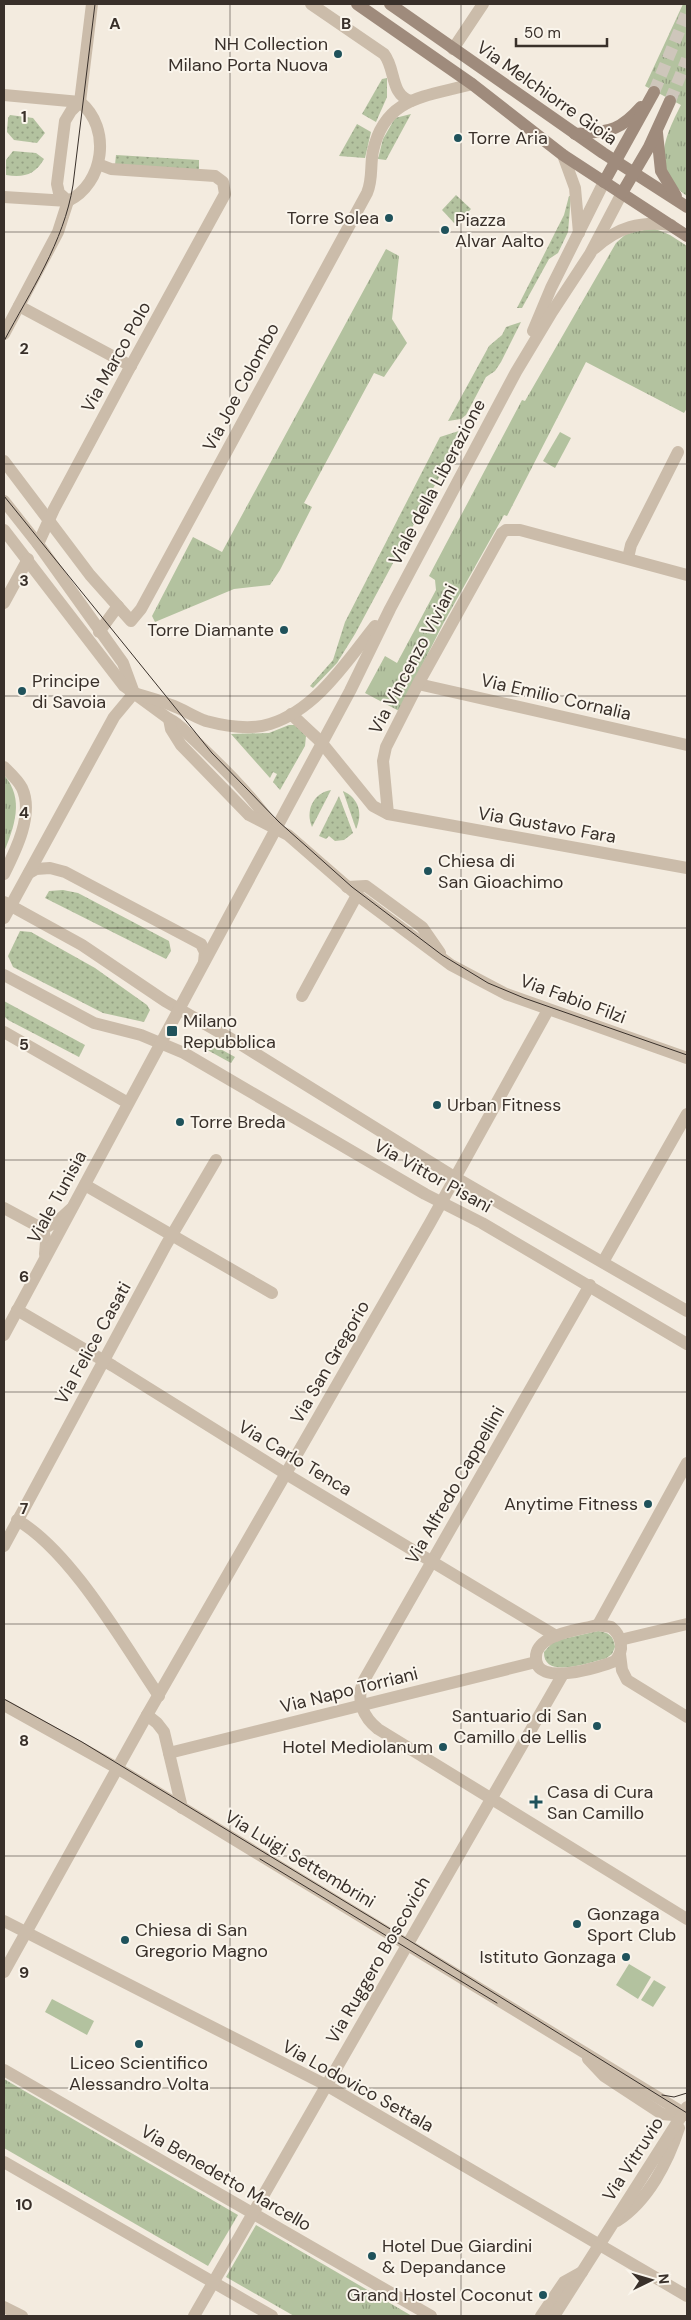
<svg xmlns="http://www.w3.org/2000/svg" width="691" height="2320" font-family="'DM Sans',sans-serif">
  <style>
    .grass { fill: url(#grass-dots) }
    .park { fill: url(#park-tufts) }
    .pitch { fill: #b3c29f }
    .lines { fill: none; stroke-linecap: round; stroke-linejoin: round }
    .secondary-tunnel { stroke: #cec6bb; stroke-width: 12; stroke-dasharray: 12 6; stroke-linecap: butt }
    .minor { stroke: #cbbcaa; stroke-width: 12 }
    .tertiary { stroke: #cbbcaa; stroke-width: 12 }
    .secondary { stroke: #9f8b7c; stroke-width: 12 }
    .tram { stroke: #39302a; stroke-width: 1 }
    .grid { fill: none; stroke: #39302a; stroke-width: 1; stroke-opacity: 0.55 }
    .poi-dot { fill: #1f525b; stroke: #faf5ec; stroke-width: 2 }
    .labels { text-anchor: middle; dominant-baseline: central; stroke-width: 4; stroke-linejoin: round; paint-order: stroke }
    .poi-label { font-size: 18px; fill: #39302a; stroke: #faf5ec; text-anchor: start }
    .street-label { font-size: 18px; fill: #39302a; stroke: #faf5ec }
    .grid-label { font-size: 16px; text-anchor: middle; font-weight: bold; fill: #39302a; stroke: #faf5ec; stroke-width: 4; stroke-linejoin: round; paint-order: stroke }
  </style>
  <defs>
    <pattern id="grass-dots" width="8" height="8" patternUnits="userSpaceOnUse" patternTransform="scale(1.25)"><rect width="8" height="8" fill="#b3c29f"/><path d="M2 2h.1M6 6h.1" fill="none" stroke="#939e82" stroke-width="1.8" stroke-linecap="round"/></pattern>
    <pattern id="park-tufts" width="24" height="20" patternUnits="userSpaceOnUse" patternTransform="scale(1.25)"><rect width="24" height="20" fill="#b3c29f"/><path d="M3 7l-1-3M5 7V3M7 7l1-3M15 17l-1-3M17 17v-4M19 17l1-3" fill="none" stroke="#939e82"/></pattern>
  </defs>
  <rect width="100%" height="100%" fill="#f3ebdf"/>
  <g class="grass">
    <path d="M387 78V97L376 122 362 114 382 79Z"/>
    <path d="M411 114 386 160 378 159 383 139 395 118Z"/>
    <path d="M10 115 33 118 45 133 37 143 14 140 7 132 8 118Z"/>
    <path d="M357 124 371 132 365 158 339 156Z"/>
    <path d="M13 151 36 153 44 159C35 175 23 178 6 175V160Z"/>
    <path d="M116 155 199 160V171L115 165Z"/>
    <path d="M456 195 471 209 456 225 442 210Z"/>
    <path d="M569 196H571L568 232 558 253 549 259 522 308H517L564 215Z"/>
    <path d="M521 322 501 362 495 371 486 377 466 415 461 419 448 421 489 346 502 335 506 327Z"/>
    <path d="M465 429 355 634 337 663 313 688 310 686 333 660 345 622 440 437Z"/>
    <path d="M289 725H296L306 736 305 746 280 790 273 782 277 774 273 772 270 778 231 734 269 733Z"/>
    <path d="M331 790 312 827C305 811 313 793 331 790Z"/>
    <path d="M343 791C359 798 363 814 356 829Z"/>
    <path d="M339 796 353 833 344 840 335 841 329 836 326 839 319 836Z"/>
    <path d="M63 890 78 893 169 941 171 951 166 959 45 898 49 891Z"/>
    <path d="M20 931 31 932 95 968 147 1005 150 1010 144 1022 103 1013 13 967 8 956Z"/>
    <path d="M4 1001 85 1045 79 1057 8 1020 4 1016Z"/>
    <path d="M204 1040 235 1057 231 1063 200 1046Z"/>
    <path d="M598 1631C608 1632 614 1636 615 1647L612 1654 605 1659C589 1662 543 1680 544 1652L554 1641Z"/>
  </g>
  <g class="park">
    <path d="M683 4H687V196C650 170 664 138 681 105L645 86Z"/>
    <path d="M653 228 670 235 687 246V408L684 413 586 362 507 516 504 515 444 622 399 711 365 693 385 656 397 663 436 590 435 580 429 576 522 400 525 401 616 243 626 234Z"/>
    <path d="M386 249 399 256 392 319 407 343 384 377 374 373 304 503 312 507 280 570 270 585 234 589 155 622 152 616 193 537 222 552Z"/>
    <path d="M4 775C25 799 14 827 4 852Z"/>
    <path d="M4 2079 238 2215 208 2266 4 2148Z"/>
    <path d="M256 2225 412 2316H294L226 2277Z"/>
  </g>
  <g class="pitch">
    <path d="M560 432 571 438 555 468 543 461Z"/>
    <path d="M629 1964 651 1977 638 1999 616 1985Z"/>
    <path d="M654 1980 666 1987 653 2007 641 2000Z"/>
    <path d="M52 1999 94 2021 87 2035 45 2012Z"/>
  </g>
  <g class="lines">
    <g class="secondary-tunnel">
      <path d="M654 92 687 12"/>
      <path d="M670 101 687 59"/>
    </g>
    <g class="minor">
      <path d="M311 4 384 54C396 69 390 95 411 101"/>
      <path d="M453 49 483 4"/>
      <path d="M4 95 80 102C112 128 104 184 68 201L4 197"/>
      <path d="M80 102 92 4"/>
      <path d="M68 201 59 193 57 184 65 121 71 111 80 102"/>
      <path d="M19 306 131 366"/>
      <path d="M4 334 58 232 68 201"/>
      <path d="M4 461 90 575 131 621 141 609 367 193C373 180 370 165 373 151 385 96 426 97 472 84"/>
      <path d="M4 501 38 544 123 663 134 693"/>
      <path d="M4 530 124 686 169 719C178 723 183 729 190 736 219 764 251 794 274 828"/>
      <path d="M38 544 54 509 128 371 225 194 223 182 215 176 111 169 98 164"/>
      <path d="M628 558 631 545 678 452"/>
      <path d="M4 603 28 559"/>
      <path d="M99 632 118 606"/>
      <path d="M418 684 687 745"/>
      <path d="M291 714 321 742 373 806 388 814 687 868"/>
      <path d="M169 719 171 729 181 745 249 815 288 835 357 895 451 965 506 994 687 1058"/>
      <path d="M4 767C10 773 18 780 22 788 34 814 16 850 4 874"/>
      <path d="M388 814 383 761 386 747 418 684 502 533 506 530H520L687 575"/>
      <path d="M29 873 36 869 50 868 65 872 201 944 205 952 204 962"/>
      <path d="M347 887 366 886 422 927 440 953"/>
      <path d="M302 996 357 895"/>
      <path d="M4 1032 128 1103"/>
      <path d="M85 1185 272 1293"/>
      <path d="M43 1229 59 1220 71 1209"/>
      <path d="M603 1262 687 1114"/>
      <path d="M590 1285 363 1682C356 1700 363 1717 378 1729L687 1919"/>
      <path d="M17 1310 113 1366 286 1474 556 1636"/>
      <path d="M17 1520C71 1551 123 1643 159 1696"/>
      <path d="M4 1546 166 1245 216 1160"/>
      <path d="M598 1625 611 1627C622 1636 625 1650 615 1661 601 1667 534 1688 536 1657 536 1649 542 1643 549 1639 563 1631 583 1629 598 1625Z"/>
      <path d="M598 1625 687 1463"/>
      <path d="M620 1640 687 1624"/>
      <path d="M620 1654 622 1670 627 1680 687 1717"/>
      <path d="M4 1705 117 1768 687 2115"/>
      <path d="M147 1715 157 1723 164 1732 182 1808"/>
      <path d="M169 1753 536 1662"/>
      <path d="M4 1921 326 2085 687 2296"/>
      <path d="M4 1972 147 1715 430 1223 548 1010"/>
      <path d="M588 2059 604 2076 662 2114 673 2115 687 2113"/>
      <path d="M4 2070 431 2316"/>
      <path d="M4 2162 272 2316"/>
      <path d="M4 2307 22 2316"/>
      <path d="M194 2316 563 1674"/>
    </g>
    <g class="tertiary">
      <path d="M563 155 575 188 579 233"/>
      <path d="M595 248C618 227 640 221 671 225"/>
      <path d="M533 331 551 288 604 182"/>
      <path d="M4 902 82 945 165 1001 240 1044 456 1178 687 1311"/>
      <path d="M4 918 114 717 134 693C146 697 159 700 171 705 183 709 194 717 206 721 225 726 251 730 270 724 316 710 347 661 375 626"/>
      <path d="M4 975 94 1023 141 1035 184 1053 425 1194 482 1223 687 1344"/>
      <path d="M4 1208 43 1229 46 1242 45 1254"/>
      <path d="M4 1335 350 691 390 609 516 372 552 312 590 254 622 193"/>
      <path d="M617 2221C648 2201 668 2162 679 2128"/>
      <path d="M541 2316 564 2282 582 2272"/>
      <path d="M554 2316 687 2107"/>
    </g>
    <g class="secondary">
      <path d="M357 4 472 84 563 155 687 236"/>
      <path d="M390 4 603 153 687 207"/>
      <path d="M657 133 661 171 676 196"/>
      <path d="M575 134C608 131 618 133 641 107"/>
      <path d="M604 182 654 92"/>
      <path d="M622 193 649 147 670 101"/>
    </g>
    <g class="tram">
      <path d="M4 341C30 292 64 242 73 185L95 4"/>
      <path d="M4 496 212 753 279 822 352 887 442 955 488 983 524 998 687 1055"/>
      <path d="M4 1699 82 1742 410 1941 687 2113"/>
      <path d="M260 1859 497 2003"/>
      <path d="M662 2095 674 2097 687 2093"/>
    </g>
  </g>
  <path class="grid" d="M230 4V2316M461 4V2316M4 232H687M4 464H687M4 696H687M4 928H687M4 1160H687M4 1392H687M4 1624H687M4 1856H687M4 2088H687"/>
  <g class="poi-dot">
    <circle cx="338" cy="54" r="5"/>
    <circle cx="458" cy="138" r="5"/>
    <circle cx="389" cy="218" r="5"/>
    <circle cx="445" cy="230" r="5"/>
    <circle cx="284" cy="630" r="5"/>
    <circle cx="22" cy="691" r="5"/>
    <circle cx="428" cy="871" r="5"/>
    <rect x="166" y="1025" width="12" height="12" rx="2.5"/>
    <circle cx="437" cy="1105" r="5"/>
    <circle cx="180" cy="1122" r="5"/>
    <circle cx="648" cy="1504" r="5"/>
    <circle cx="597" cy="1726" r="5"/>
    <circle cx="443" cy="1747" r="5"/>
    <path d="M533.5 1794.5h5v5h5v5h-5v5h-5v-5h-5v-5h5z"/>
    <circle cx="577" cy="1924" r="5"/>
    <circle cx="125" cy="1940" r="5"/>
    <circle cx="626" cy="1957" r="5"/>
    <circle cx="139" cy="2044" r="5"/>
    <circle cx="372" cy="2256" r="5"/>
    <circle cx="543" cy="2295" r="5"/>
  </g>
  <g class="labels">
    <g class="poi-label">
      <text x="328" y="44" text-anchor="end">NH Collection<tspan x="328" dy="21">Milano Porta Nuova</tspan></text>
      <text x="468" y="138">Torre Aria</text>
      <text x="379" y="218" text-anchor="end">Torre Solea</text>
      <text x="455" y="220">Piazza<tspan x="455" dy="21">Alvar Aalto</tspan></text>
      <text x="274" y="630" text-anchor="end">Torre Diamante</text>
      <text x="32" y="681">Principe<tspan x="32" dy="21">di Savoia</tspan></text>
      <text x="438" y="861">Chiesa di<tspan x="438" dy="21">San Gioachimo</tspan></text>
      <text x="183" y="1021">Milano<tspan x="183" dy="21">Repubblica</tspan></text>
      <text x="447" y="1105">Urban Fitness</text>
      <text x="190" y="1122">Torre Breda</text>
      <text x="638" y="1504" text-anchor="end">Anytime Fitness</text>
      <text x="587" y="1716" text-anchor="end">Santuario di San<tspan x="587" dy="21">Camillo de Lellis</tspan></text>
      <text x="433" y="1747" text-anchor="end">Hotel Mediolanum</text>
      <text x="547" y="1792">Casa di Cura<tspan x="547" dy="21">San Camillo</tspan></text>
      <text x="587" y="1914">Gonzaga<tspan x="587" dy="21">Sport Club</tspan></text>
      <text x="135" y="1930">Chiesa di San<tspan x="135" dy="21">Gregorio Magno</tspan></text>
      <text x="616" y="1957" text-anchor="end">Istituto Gonzaga</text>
      <text x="139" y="2063" text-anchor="middle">Liceo Scientifico<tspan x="139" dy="21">Alessandro Volta</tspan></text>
      <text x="382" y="2246">Hotel Due Giardini<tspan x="382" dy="21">&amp; Depandance</tspan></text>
      <text x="533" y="2295" text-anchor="end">Grand Hostel Coconut</text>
    </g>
    <g class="street-label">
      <text transform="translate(547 93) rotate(35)">Via Melchiorre Gioia</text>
      <text transform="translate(116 357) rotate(-61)">Via Marco Polo</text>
      <text transform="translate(241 387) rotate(-62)">Via Joe Colombo</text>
      <text transform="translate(437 482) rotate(-62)">Viale della Liberazione</text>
      <text transform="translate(413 659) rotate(-62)">Via Vincenzo Viviani</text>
      <text transform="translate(556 697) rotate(13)">Via Emilio Cornalia</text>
      <text transform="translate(547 825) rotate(10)">Via Gustavo Fara</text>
      <text transform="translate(573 999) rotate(20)">Via Fabio Filzi</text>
      <text transform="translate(433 1176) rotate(29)">Via Vittor Pisani</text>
      <text transform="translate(57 1197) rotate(-61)">Viale Tunisia</text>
      <text transform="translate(93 1343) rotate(-61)">Via Felice Casati</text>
      <text transform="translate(330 1362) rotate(-60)">Via San Gregorio</text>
      <text transform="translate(295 1458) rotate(31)">Via Carlo Tenca</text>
      <text transform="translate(455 1485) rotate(-60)">Via Alfredo Cappellini</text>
      <text transform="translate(349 1690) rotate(-14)">Via Napo Torriani</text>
      <text transform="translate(300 1859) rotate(31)">Via Luigi Settembrini</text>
      <text transform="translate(378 1960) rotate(-60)">Via Ruggero Boscovich</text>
      <text transform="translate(358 2086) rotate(29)">Via Lodovico Settala</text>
      <text transform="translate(633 2159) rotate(-57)">Via Vitruvio</text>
      <text transform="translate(226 2178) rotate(30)">Via Benedetto Marcello</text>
    </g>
  </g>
  <g class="grid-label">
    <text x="115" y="29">A</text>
    <text x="346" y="29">B</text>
    <text x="24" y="122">1</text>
    <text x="24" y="354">2</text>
    <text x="24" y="586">3</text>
    <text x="24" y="818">4</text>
    <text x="24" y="1050">5</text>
    <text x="24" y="1282">6</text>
    <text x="24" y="1514">7</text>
    <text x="24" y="1746">8</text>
    <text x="24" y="1978">9</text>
    <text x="24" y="2210">10</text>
  </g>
  <rect width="691" height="2320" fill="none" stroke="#39302a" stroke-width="10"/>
  <g transform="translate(651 2280) rotate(85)" stroke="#faf5ec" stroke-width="4" paint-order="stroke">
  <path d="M0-4L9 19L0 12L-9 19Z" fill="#39302a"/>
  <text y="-8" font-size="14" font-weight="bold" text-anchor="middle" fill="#39302a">N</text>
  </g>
  <path d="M516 38v8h91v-8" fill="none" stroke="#39302a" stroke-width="2.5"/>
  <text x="524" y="38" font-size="15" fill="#39302a" stroke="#faf5ec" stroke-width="4" paint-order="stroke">50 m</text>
</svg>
